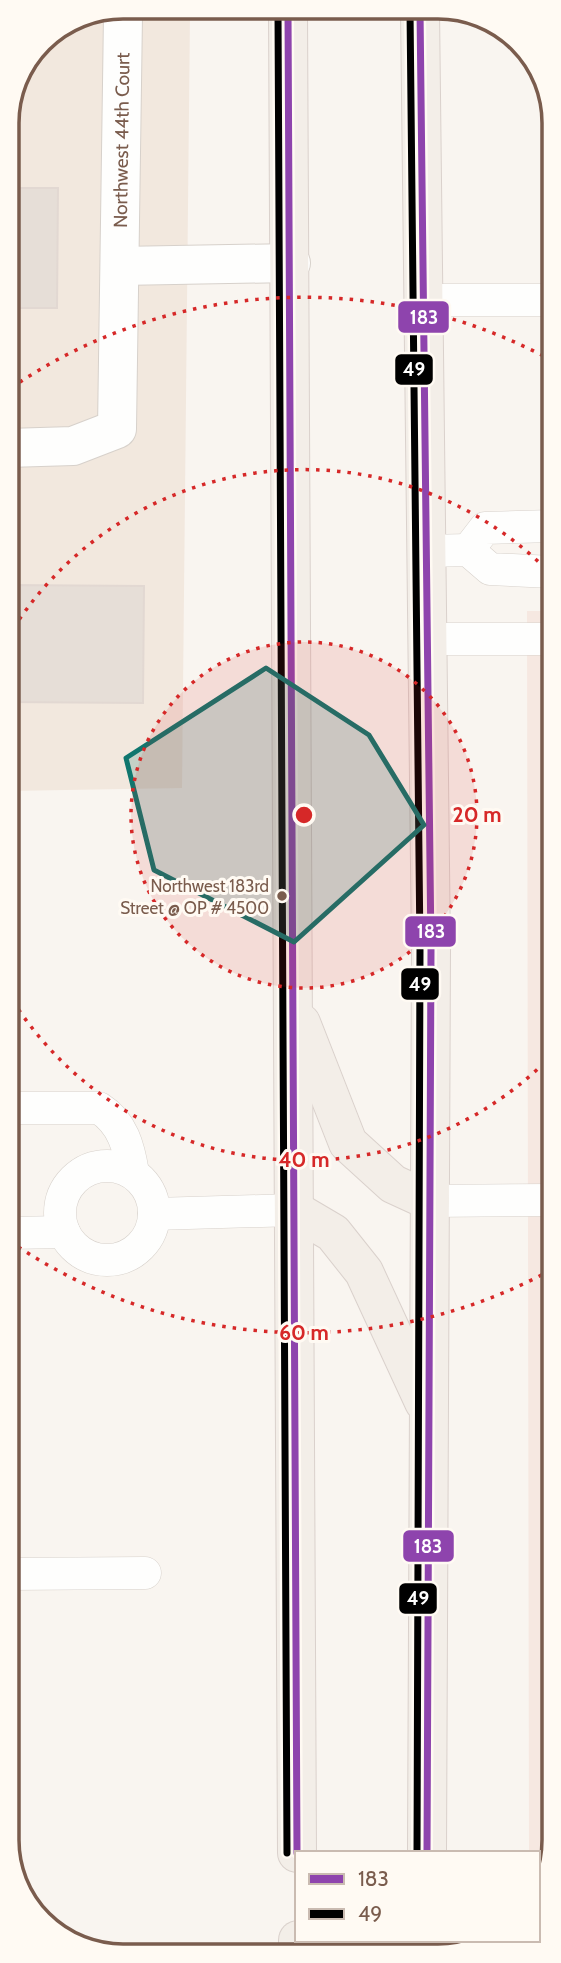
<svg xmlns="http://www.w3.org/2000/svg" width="561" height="1963" font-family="Cabin,sans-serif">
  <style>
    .residential { fill: #f2e8de }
    .commercial { fill: #f6e8e1 }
    .building { fill: #e6ded7; stroke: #e2d8d2; stroke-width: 2 }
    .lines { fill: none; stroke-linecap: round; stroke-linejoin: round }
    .lane-casing { stroke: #d7d1cb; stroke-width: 33 }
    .street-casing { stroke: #d7d1cb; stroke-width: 40 }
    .primary-casing { stroke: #dad1cc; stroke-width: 40 }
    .lane { stroke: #fefefd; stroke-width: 32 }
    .street { stroke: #fefefd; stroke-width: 38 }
    .primary { stroke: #f3eee8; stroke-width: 38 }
    .bus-1-casing { stroke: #fffaf3; stroke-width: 12 }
    .bus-2-casing { stroke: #fffaf3; stroke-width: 12 }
    .bus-1 { stroke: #8e44ad; stroke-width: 7 }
    .bus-2 { stroke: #000; stroke-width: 7 }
    .marked { fill: #0f766e; fill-opacity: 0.2; stroke: #0f766e; stroke-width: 5; stroke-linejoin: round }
    .ring { fill: none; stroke: #d62828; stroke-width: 3.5; stroke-dasharray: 3.5 7 }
    .bus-dot { fill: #7a5c4d; stroke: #fffaf3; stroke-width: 2.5 }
    .labels { text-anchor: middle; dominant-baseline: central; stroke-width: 6; stroke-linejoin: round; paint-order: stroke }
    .bus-label { font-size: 17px; fill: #7a5c4d; stroke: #fffaf3; text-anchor: end }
    .street-label { font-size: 19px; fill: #7a5c4d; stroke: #fffaf3 }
    .rim { fill: none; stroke: #7a5c4d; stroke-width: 3.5 }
    .centre { fill: #d62828; stroke: #fffaf3; stroke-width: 3.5 }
    .ring-label { font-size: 21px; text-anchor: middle; font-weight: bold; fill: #d62828; stroke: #fffaf3; stroke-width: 6; stroke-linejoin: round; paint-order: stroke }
    .line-badge { stroke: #fffaf3; stroke-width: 2.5 }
    .badge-label { font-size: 19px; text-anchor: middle; font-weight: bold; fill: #fff }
  </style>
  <rect width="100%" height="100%" fill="#f9f5f0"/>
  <path class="residential" d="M190 14 182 788 8 791 7 117 41 41 79 16Z"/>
  <path class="commercial" d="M527 611H552L554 1846 538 1884V1853H529Z"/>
  <g class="building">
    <path d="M7 188H58L57 308H7Z"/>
    <path d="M8 585 144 586 143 703 8 702Z"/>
  </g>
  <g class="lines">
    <defs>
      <g id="lane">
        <path d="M423 300H552"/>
        <path d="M468 550 485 528 552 526"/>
        <path d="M426 551 468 550 490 569 552 572"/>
        <path d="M427 639H552"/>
        <path d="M8 1108H99C123 1123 129 1148 133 1173"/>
        <circle cx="107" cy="1213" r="47"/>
        <path d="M430 1201 553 1200"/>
        <path d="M154 1214 294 1210"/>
        <path d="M8 1233 64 1232"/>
        <path d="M9 1574 145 1573"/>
      </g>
      <g id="street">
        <path d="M120 266 291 263"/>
        <path id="s1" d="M8 448 73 446 117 429 123 15"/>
      </g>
      <g id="primary">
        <path d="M420 10 431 950 427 1853"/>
        <path d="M288 12 297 1853"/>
        <path d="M301 1023 348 1143 393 1184 430 1201"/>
        <path d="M294 1210 333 1233 364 1272 424 1402"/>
        <path d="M298 1940V1954"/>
        <path d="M427 1954V1940"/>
      </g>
    </defs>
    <use href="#lane" class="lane-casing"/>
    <use href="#street" class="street-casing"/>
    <use href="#primary" class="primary-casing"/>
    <use href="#lane" class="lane"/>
    <use href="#street" class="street"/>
    <use href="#primary" class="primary"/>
    <defs>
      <g id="bus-1">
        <path d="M420 10 431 950 427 1853"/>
        <path d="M288 12 297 1853"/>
      </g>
      <g id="bus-2">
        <path d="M410 10 420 950 417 1853"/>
        <path d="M278 12 287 1853"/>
      </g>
    </defs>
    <use href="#bus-1" class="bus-1-casing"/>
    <use href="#bus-2" class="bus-2-casing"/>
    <use href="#bus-1" class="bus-1"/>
    <use href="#bus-2" class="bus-2"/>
  </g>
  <path class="marked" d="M266 668 369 735 424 825 294 942 154 870 126 758Z"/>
  <circle cx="304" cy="815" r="173" fill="#d62828" fill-opacity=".12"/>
  <g class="ring">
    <circle cx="304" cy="815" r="173"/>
    <path d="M552 1055A345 345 0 0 1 8 993M8 637A345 345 0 0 1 552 575"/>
    <path d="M551 1270A518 518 0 0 1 11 1242M11 388A518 518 0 0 1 551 360"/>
  </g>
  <circle class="bus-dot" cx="282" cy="896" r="6"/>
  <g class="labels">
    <g class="bus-label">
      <text x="269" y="886">Northwest 183rd<tspan x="269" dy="22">Street @ OP # 4500</tspan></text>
    </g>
    <g class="street-label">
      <text stroke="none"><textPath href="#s1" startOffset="401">Northwest 44th Court</textPath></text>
    </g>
  </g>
  <path d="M0 0H561V1963H0ZM123 19H438A104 104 0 0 1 542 123V1840A104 104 0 0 1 438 1944H123A104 104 0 0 1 19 1840V123A104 104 0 0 1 123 19Z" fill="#fffaf3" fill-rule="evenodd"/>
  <path class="rim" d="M123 19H438A104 104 0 0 1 542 123V1840A104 104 0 0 1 438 1944H123A104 104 0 0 1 19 1840V123A104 104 0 0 1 123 19Z"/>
  <circle cx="304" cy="815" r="10" class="centre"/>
  <g class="ring-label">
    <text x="477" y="822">20 m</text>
    <text x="304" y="1167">40 m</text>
    <text x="304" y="1340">60 m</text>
  </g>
  <g class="line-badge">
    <rect x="397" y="300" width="53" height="34" rx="7" fill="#8e44ad"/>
    <rect x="394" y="353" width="40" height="33" rx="7" fill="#000"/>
    <rect x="404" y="915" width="53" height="33" rx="7" fill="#8e44ad"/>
    <rect x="400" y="967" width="40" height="34" rx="7" fill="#000"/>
    <rect x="402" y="1529" width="53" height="34" rx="7" fill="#8e44ad"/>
    <rect x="398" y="1582" width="40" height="33" rx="7" fill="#000"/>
  </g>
  <g class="badge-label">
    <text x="424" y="324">183</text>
    <text x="414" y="376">49</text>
    <text x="431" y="938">183</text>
    <text x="420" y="991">49</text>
    <text x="428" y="1553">183</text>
    <text x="418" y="1605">49</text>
  </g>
  <rect x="295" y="1851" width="245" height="91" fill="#fffaf3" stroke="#cabbb1" stroke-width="2"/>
  <rect x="309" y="1874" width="35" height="10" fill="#8e44ad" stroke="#cabbb1" stroke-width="2"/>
  <text x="358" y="1886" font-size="21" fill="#7a5c4d">183</text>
  <rect x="309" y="1909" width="35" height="10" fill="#000000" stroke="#cabbb1" stroke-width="2"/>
  <text x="358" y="1921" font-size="21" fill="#7a5c4d">49</text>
</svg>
